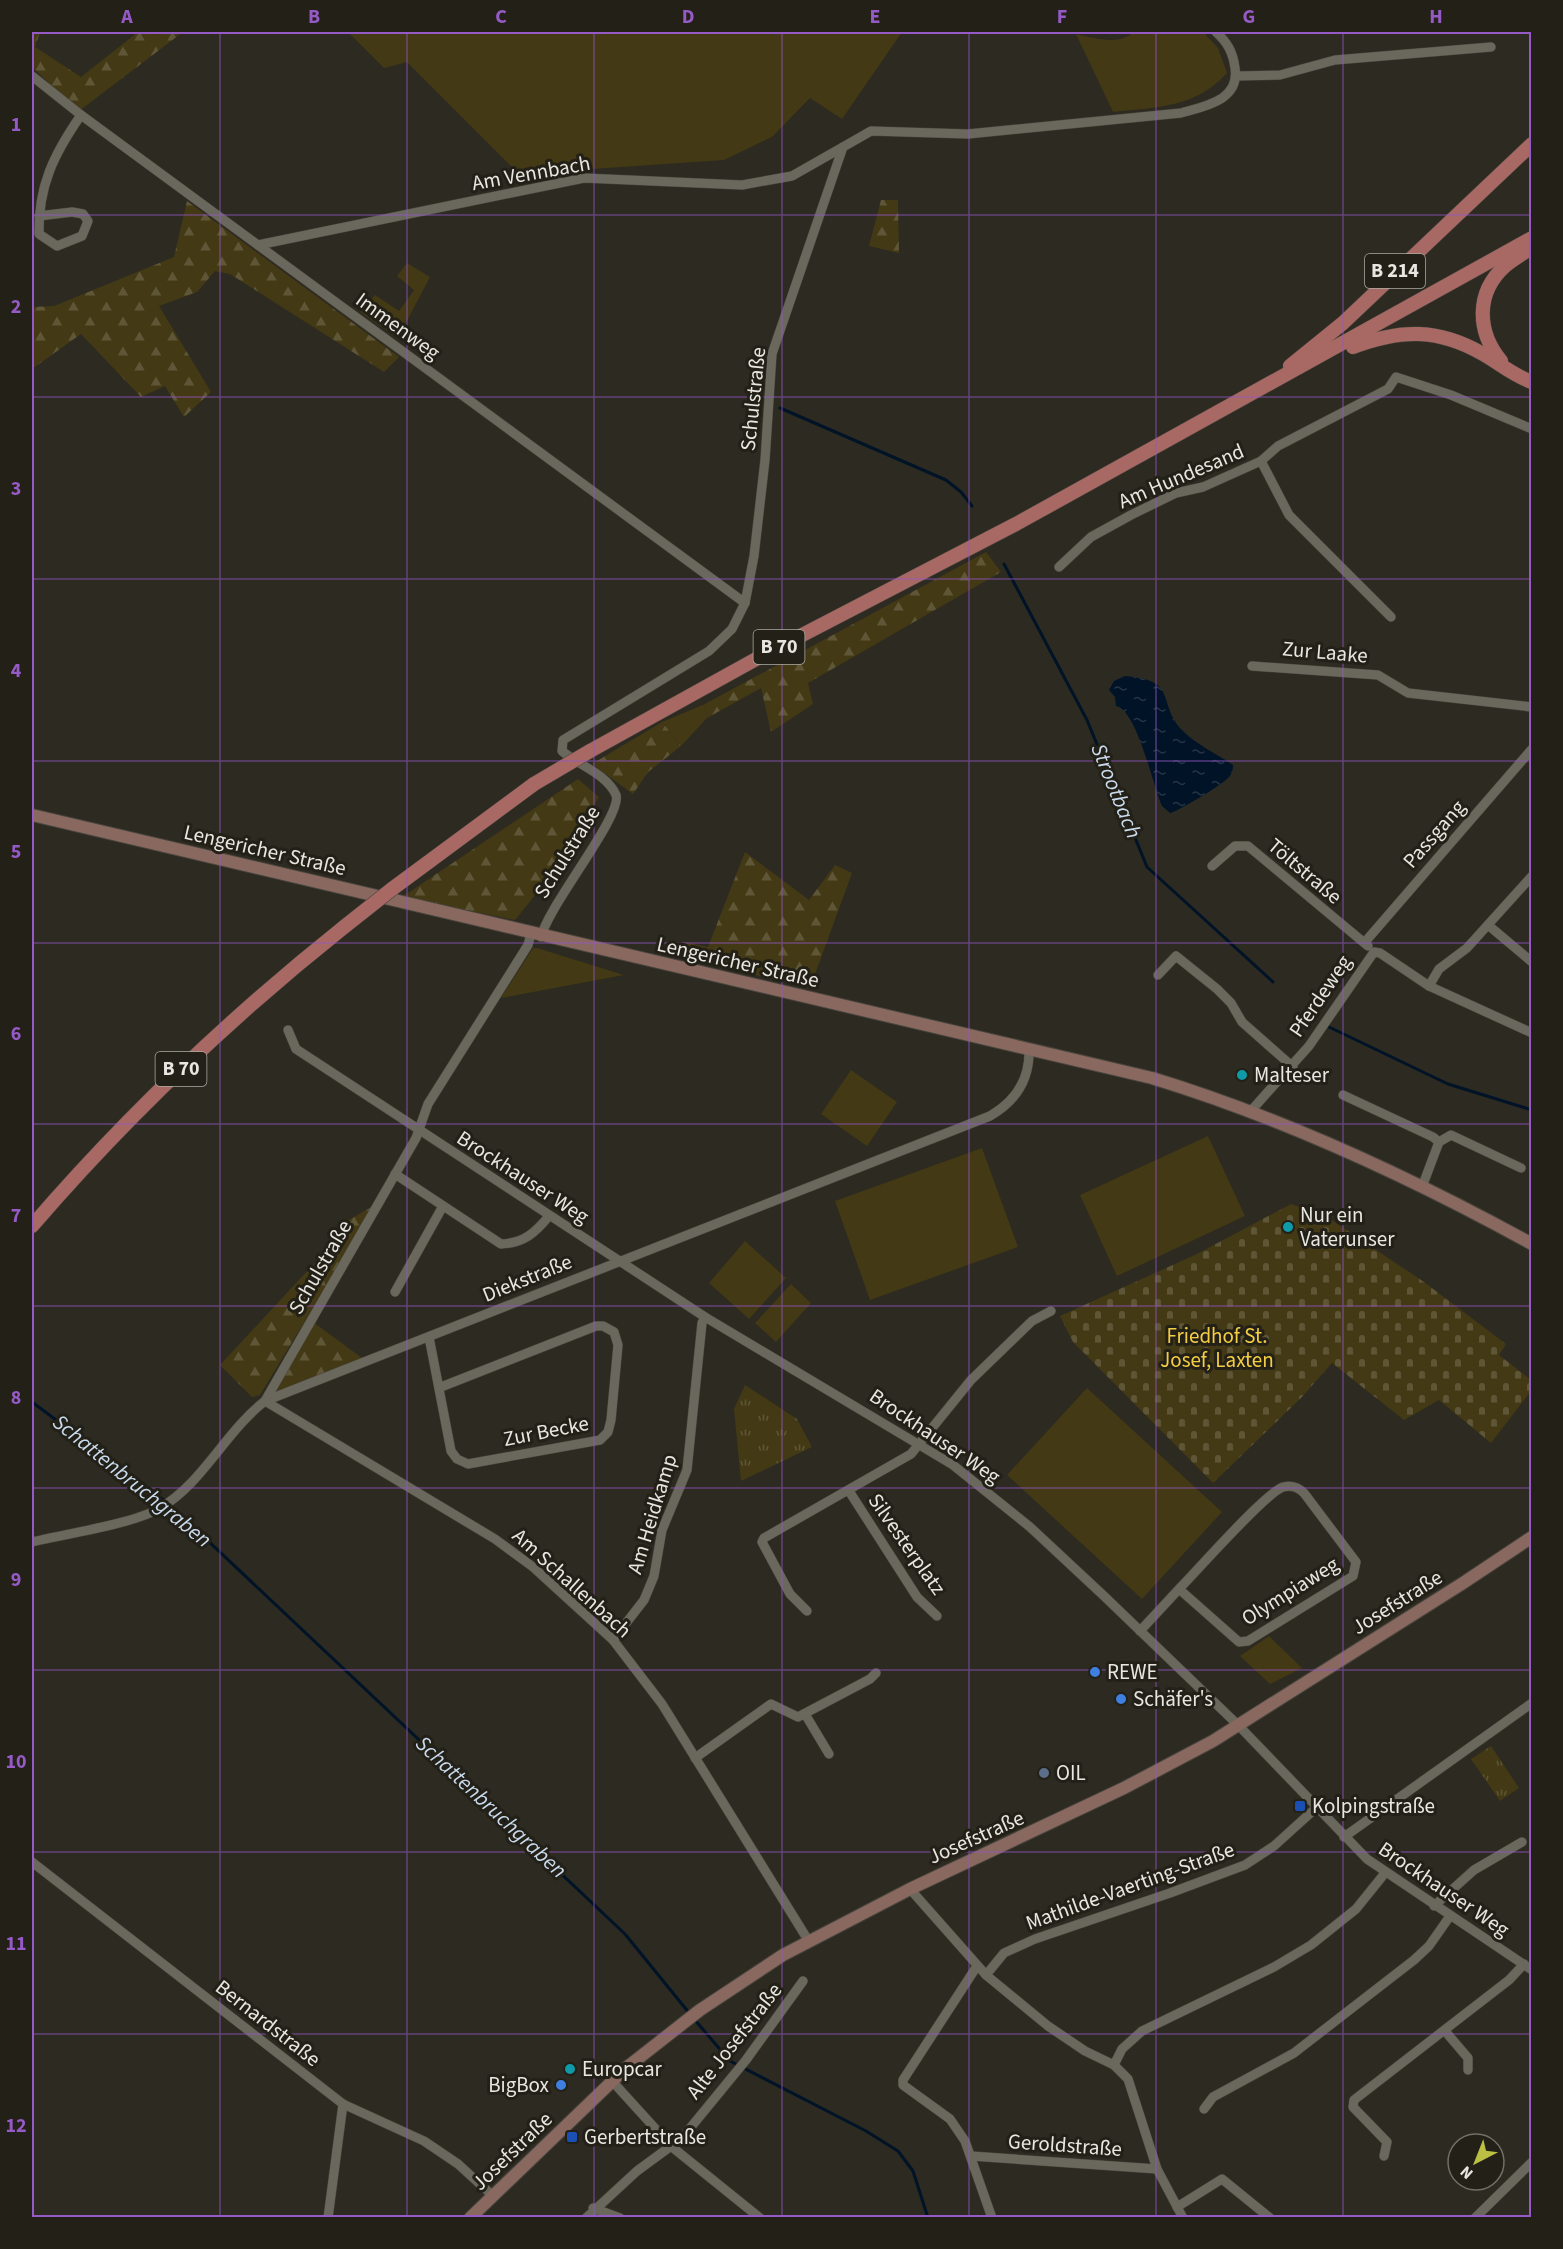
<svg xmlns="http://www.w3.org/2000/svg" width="1563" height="2249" font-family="'Source Sans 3',sans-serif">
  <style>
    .green { fill: #433914 }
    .forest { fill: url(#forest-firs) }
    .cemetery { fill: url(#cemetery-stones) }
    .park { fill: url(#park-tufts) }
    .water { fill: url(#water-ripples) }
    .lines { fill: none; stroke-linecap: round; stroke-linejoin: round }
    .stream { stroke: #001327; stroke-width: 3 }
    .street-casing { stroke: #48453d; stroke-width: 10 }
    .secondary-casing { stroke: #48453d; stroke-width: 14 }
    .primary-casing { stroke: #48453d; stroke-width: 15 }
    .street { stroke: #6a675c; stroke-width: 9 }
    .secondary { stroke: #896860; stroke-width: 12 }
    .primary { stroke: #a86864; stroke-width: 14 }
    .primary-bridge-casing { stroke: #48453d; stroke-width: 15; stroke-linecap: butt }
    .primary-bridge { stroke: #a86864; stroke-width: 14 }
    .grid { fill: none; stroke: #965ac7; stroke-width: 1.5; stroke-opacity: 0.55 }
    .culture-dot { fill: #0f9aa8; stroke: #232017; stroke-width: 2 }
    .shop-dot { fill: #3f7fe0; stroke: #232017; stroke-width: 2 }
    .service-dot { fill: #5c6f8a; stroke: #232017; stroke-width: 2 }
    .transit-dot { fill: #1a4fb4; stroke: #232017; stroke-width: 2 }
    .labels { text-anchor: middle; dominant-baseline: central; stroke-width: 6; stroke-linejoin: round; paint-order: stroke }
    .shield { fill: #232017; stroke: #adaba4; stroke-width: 1.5 }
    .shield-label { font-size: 20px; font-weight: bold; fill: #e8e6e0 }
    .street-label { font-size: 21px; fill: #e8e6e0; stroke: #232017 }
    .poi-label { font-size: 21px; fill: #e8e6e0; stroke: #232017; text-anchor: start }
    .park-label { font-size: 21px; fill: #f4ce42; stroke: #232017 }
    .water-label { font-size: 22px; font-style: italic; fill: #c9dbed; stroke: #232017 }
    .neatline { fill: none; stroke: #965ac7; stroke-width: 2 }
    .grid-label { font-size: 20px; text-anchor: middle; font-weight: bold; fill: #965ac7 }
  </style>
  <defs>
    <pattern id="forest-firs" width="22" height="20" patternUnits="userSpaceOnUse" patternTransform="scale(1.5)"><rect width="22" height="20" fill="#433914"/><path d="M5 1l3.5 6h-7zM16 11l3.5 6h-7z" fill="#5e5636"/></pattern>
    <pattern id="cemetery-stones" width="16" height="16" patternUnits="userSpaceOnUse" patternTransform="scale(1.5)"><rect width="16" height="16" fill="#433914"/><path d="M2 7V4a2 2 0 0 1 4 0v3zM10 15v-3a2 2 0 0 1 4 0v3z" fill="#5e5636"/></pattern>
    <pattern id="park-tufts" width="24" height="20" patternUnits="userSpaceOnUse" patternTransform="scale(1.5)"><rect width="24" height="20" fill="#433914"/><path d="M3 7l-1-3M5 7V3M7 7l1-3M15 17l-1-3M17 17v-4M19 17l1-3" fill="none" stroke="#5e5636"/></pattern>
    <pattern id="water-ripples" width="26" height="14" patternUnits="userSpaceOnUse" patternTransform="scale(1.5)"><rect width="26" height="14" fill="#001327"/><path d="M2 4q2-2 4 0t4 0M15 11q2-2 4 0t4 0" fill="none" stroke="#253546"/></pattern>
  </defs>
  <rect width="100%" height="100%" fill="#2c2a21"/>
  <g class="green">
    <path d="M348 32H902L842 119 810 98 772 137 724 160 519 174 407 62 384 68Z"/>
    <path d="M1134 32H1203L1218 48 1227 73C1195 108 1158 107 1113 112L1076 34C1095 38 1118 46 1134 32Z"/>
    <path d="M407 263 430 277 398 338 360 312 375 295 399 311 414 290 397 276Z"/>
    <path d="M705 704 707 718 681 746 662 722Z"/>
    <path d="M533 948H537L624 975 501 998Z"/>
    <path d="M851 1070 897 1102 867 1146 821 1114Z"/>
    <path d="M1208 1136 1245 1216 1117 1276 1080 1195Z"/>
    <path d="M982 1148 1018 1247 870 1300 835 1201Z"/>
    <path d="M745 1241 786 1278 749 1319 709 1283Z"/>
    <path d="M791 1284 811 1303 776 1342 755 1323Z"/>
    <path d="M1087 1388 1222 1512 1142 1599 1007 1475Z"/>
    <path d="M1269 1636 1302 1668 1270 1684 1240 1656Z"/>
  </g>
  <g class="forest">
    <path d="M32 32H40L35 47 81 77 138 32H183L79 111 32 67Z"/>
    <path d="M881 200H898L899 253 869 246Z"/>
    <path d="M187 201 399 357 384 372 230 274 215 271 197 292 159 306 211 392 184 417 165 386 141 397 81 334 32 369V307L54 306 174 257Z"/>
    <path d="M986 552 1001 572 808 683 813 704 771 732 761 688 707 718 705 704Z"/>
    <path d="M662 722 681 746 648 772 633 794 592 764Z"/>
    <path d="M578 779 599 797 561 863 515 920 402 897Z"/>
    <path d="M745 852 809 900 835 865 852 873 810 988 679 957 685 942 708 947Z"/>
    <path d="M375 1205 260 1395 252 1397 220 1365 337 1239 347 1221Z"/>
    <path d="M313 1322 362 1358 272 1395Z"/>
  </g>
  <path class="cemetery" d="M1291 1204 1324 1215 1424 1282 1506 1344 1499 1355 1531 1380V1391L1491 1443 1439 1400 1404 1420 1332 1363 1301 1398 1213 1483 1073 1342 1060 1316 1197 1254Z"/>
  <g class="park">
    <path d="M745 1385 797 1419 812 1447 741 1481 734 1409Z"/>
    <path d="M1491 1746 1519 1788 1500 1801 1471 1759Z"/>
  </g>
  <path class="water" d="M1125 676C1180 680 1156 704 1183 731 1197 745 1217 754 1233 765 1233 770 1232 774 1228 778 1222 785 1177 812 1170 813L1162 806C1153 786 1137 710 1116 706L1115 697 1109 690 1114 681Z"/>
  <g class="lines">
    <g class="stream">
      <path d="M780 408 946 480 961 492 972 506"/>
      <path d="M1004 564 1087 720 1147 867 1273 982"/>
      <path d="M1329 1027 1448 1084 1532 1110"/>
      <path d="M32 1402 165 1501"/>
      <path d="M170 1505 625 1934 690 2014"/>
      <path d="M694 2019 730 2061 866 2131 898 2151 913 2171 928 2218"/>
    </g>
    <defs>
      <g id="street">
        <path d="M32 76 81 115 745 603"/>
        <path d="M1236 76 1280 75 1335 60 1491 47"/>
        <path d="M39 216 72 212 83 214 88 221 82 236 57 246 39 234C38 186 54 154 81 115"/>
        <path d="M258 245 584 178 742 185 792 176 843 147"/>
        <path d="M1261 461 1289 515 1391 617"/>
        <path d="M1059 567 1091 537 1131 515 1176 493 1203 487 1261 461 1278 446 1388 389 1396 377 1451 395 1532 429"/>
        <path d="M1252 666 1378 675 1408 693 1532 707"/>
        <path d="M1212 866 1235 846H1248L1368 946"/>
        <path d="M1488 925 1532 962"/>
        <path d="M531 934 528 945 428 1104 416 1138 265 1401 495 1539 533 1567 613 1640 662 1704 808 1940"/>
        <path d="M541 937C548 906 623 815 616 795 607 774 578 765 562 751L563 740 709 651 732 629 745 603 754 556 765 460 772 354 843 147 871 131 968 134 1181 113C1206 106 1240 100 1235 68 1233 52 1227 42 1216 32"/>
        <path d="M1365 942 1532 749"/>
        <path d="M1158 975 1176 956 1217 989 1231 1003 1242 1022 1293 1067"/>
        <path d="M1429 986 1439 969 1467 948 1532 876"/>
        <path d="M288 1030 296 1049 705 1317 953 1465 1030 1527 1104 1596 1239 1726 1367 1859 1532 1970"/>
        <path d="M1343 1095 1433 1137 1439 1142 1422 1187"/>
        <path d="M1249 1113 1309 1046 1374 952 1380 953 1429 986 1532 1033"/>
        <path d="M1439 1142 1451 1135 1521 1168"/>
        <path d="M395 1174 501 1244C524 1243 535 1233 549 1216"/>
        <path d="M395 1292 443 1206"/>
        <path d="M429 1337 451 1451 457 1459 468 1464 600 1440 608 1432 611 1420 618 1345 614 1332 603 1326H596L441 1387"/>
        <path d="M849 1491 917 1597 937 1616"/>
        <path d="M32 1542C64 1534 134 1524 160 1508 202 1484 226 1431 265 1401L990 1116C1016 1101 1030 1080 1029 1049"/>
        <path d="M807 1611 790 1594 762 1542 764 1538 911 1454 971 1380 1032 1321 1051 1311"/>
        <path d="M1140 1631 1179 1589 1239 1642 1248 1641 1353 1576 1356 1562 1304 1493C1298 1487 1291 1485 1283 1487 1265 1493 1197 1571 1179 1589"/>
        <path d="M613 1640 644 1600 654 1576 662 1530 687 1470 702 1323 705 1317"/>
        <path d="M805 1714 829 1754"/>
        <path d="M695 1758 771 1704 798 1717 870 1679 876 1673"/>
        <path d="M1344 1837 1532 1703"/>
        <path d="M32 1862 343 2104 424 2141 458 2164 493 2196"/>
        <path d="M910 1889 986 1975 1048 2026 1085 2051 1114 2065 1128 2079 1157 2169 1183 2218"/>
        <path d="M1434 1906 1474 1870 1522 1842"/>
        <path d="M977 1966 903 2080V2085L950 2119 965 2141 992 2218"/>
        <path d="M986 1975 1004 1953 1035 1939 1170 1893 1245 1865 1274 1846 1316 1808"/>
        <path d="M1445 2031 1468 2058V2070"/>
        <path d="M1114 2065 1122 2049 1142 2031 1274 1967 1311 1945 1356 1909 1385 1873"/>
        <path d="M612 2081 672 2147 760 2218"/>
        <path d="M1204 2109 1213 2097 1294 2053 1414 1960 1429 1946 1450 1916"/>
        <path d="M971 2156 1157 2169"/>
        <path d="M1384 2156 1387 2142 1353 2107 1354 2100 1509 1980 1524 1964"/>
        <path d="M1177 2207 1222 2179 1270 2218"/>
        <path d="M593 2208 620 2218"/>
        <path d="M328 2218 343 2104"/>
        <path d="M586 2218 637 2171 682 2138 746 2060 803 1981"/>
        <path d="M1475 2218 1532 2162"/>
      </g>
      <g id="secondary">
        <path d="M32 815 1152 1078C1283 1118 1412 1178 1532 1244"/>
        <path d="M470 2218 626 2068 700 2010 783 1955 910 1889 1124 1788 1213 1741 1463 1583 1532 1537"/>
      </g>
      <g id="primary">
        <path d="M1353 347C1400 329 1438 328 1483 354 1499 363 1514 376 1532 382"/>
        <path d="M1501 361C1477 332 1475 293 1505 266 1513 259 1523 254 1532 247"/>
        <path d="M1290 366 1343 323 1532 144"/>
        <path d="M590 751 758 658 1016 524 1532 238"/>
        <path d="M392 889 534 784"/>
        <path d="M32 1226C126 1117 231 1017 344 927"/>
      </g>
    </defs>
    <use href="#street" class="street-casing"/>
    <use href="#secondary" class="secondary-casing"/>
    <use href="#primary" class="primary-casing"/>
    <use href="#street" class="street"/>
    <use href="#secondary" class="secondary"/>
    <use href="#primary" class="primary"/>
    <defs>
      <g id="primary-bridge">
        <path d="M534 784 590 751"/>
        <path d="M344 927 392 889"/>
      </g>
    </defs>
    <use href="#primary-bridge" class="primary-bridge-casing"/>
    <use href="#primary-bridge" class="primary-bridge"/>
  </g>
  <path class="grid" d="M220 32V2218M407 32V2218M594 32V2218M782 32V2218M969 32V2218M1156 32V2218M1343 32V2218M32 215H1532M32 397H1532M32 579H1532M32 761H1532M32 943H1532M32 1124H1532M32 1306H1532M32 1488H1532M32 1670H1532M32 1852H1532M32 2034H1532"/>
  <g class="culture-dot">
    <circle cx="1242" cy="1075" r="6"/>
    <circle cx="1288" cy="1227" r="6"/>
    <circle cx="570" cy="2069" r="6"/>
  </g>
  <g class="shop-dot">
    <circle cx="1095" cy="1672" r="6"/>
    <circle cx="1121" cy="1699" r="6"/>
    <circle cx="561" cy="2085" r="6"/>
  </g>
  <circle class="service-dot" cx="1044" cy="1773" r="6"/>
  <g class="transit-dot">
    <rect x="1294" y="1800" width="12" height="12" rx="3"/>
    <rect x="566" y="2131" width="12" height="12" rx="3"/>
  </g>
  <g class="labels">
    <g class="shield">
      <rect x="1365" y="254" width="60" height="34" rx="4.5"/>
      <rect x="753.5" y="630" width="51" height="34" rx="4.5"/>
      <rect x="155.5" y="1052" width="51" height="34" rx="4.5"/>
    </g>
    <g class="shield-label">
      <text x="1395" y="271">B 214</text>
      <text x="779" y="647">B 70</text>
      <text x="181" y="1069">B 70</text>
    </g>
    <g class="street-label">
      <text transform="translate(531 173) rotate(-10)">Am Vennbach</text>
      <text transform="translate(398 326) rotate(36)">Immenweg</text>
      <text transform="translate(753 399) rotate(-84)">Schulstraße</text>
      <text transform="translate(1181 476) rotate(-23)">Am Hundesand</text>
      <text transform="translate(1325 652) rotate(5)">Zur Laake</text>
      <text transform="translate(1434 834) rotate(-49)">Passgang</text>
      <text transform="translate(265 850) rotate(13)">Lengericher Straße</text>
      <text transform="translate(567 852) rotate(-58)">Schulstraße</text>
      <text transform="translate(1305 871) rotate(40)">Töltstraße</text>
      <text transform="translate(738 962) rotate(13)">Lengericher Straße</text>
      <text transform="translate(1320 996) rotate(-56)">Pferdeweg</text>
      <text transform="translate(523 1177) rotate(33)">Brockhauser Weg</text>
      <text transform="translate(320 1267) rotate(-60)">Schulstraße</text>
      <text transform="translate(527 1278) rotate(-22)">Diekstraße</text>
      <text transform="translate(546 1431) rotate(-11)">Zur Becke</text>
      <text transform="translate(935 1436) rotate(34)">Brockhauser Weg</text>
      <text transform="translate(652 1514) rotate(-73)">Am Heidkamp</text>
      <text transform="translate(907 1544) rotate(55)">Silvesterplatz</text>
      <text transform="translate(572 1583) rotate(42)">Am Schallenbach</text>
      <text transform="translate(1290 1591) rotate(-32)">Olympiaweg</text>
      <text transform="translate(1397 1602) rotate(-32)">Josefstraße</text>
      <text transform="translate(976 1837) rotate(-24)">Josefstraße</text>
      <text transform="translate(1130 1886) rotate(-20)">Mathilde-Vaerting-Straße</text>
      <text transform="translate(1444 1889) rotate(34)">Brockhauser Weg</text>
      <text transform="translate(268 2023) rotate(38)">Bernardstraße</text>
      <text transform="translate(734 2041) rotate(-52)">Alte Josefstraße</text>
      <text transform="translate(1065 2145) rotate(4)">Geroldstraße</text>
      <text transform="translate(512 2151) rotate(-44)">Josefstraße</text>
    </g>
    <g class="poi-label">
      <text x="1254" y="1075">Malteser</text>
      <text x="1300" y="1215">Nur ein<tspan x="1300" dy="24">Vaterunser</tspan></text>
      <text x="1107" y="1672">REWE</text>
      <text x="1133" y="1699">Schäfer's</text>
      <text x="1056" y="1773">OIL</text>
      <text x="1312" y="1806">Kolpingstraße</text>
      <text x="582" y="2069">Europcar</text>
      <text x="549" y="2085" text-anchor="end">BigBox</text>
      <text x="584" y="2137">Gerbertstraße</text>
    </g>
    <g class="park-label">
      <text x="1217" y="1336">Friedhof St.<tspan x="1217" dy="24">Josef, Laxten</tspan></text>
    </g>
    <g class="water-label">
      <text transform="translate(1116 791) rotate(68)">Strootbach</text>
      <text transform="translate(132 1481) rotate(39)">Schattenbruchgraben</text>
      <text transform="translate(491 1807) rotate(43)">Schattenbruchgraben</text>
    </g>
  </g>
  <rect width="1563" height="2249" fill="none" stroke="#232017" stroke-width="66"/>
  <g transform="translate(1476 2162) rotate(222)"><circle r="28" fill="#232017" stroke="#726f67" stroke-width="1.5"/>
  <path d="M0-4.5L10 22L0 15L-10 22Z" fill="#bbc044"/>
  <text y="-9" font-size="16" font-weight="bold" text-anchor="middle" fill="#e8e6e0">N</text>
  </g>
  <rect x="33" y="33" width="1497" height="2183" class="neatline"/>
  <g class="grid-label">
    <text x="127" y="23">A</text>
    <text x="314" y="23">B</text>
    <text x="501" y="23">C</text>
    <text x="688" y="23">D</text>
    <text x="875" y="23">E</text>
    <text x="1062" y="23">F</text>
    <text x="1249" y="23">G</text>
    <text x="1436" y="23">H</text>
    <text x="16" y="131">1</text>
    <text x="16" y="313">2</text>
    <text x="16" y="495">3</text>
    <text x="16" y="677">4</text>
    <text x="16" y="858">5</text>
    <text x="16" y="1040">6</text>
    <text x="16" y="1222">7</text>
    <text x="16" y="1404">8</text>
    <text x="16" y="1586">9</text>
    <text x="16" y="1768">10</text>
    <text x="16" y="1950">11</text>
    <text x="16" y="2132">12</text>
  </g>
</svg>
